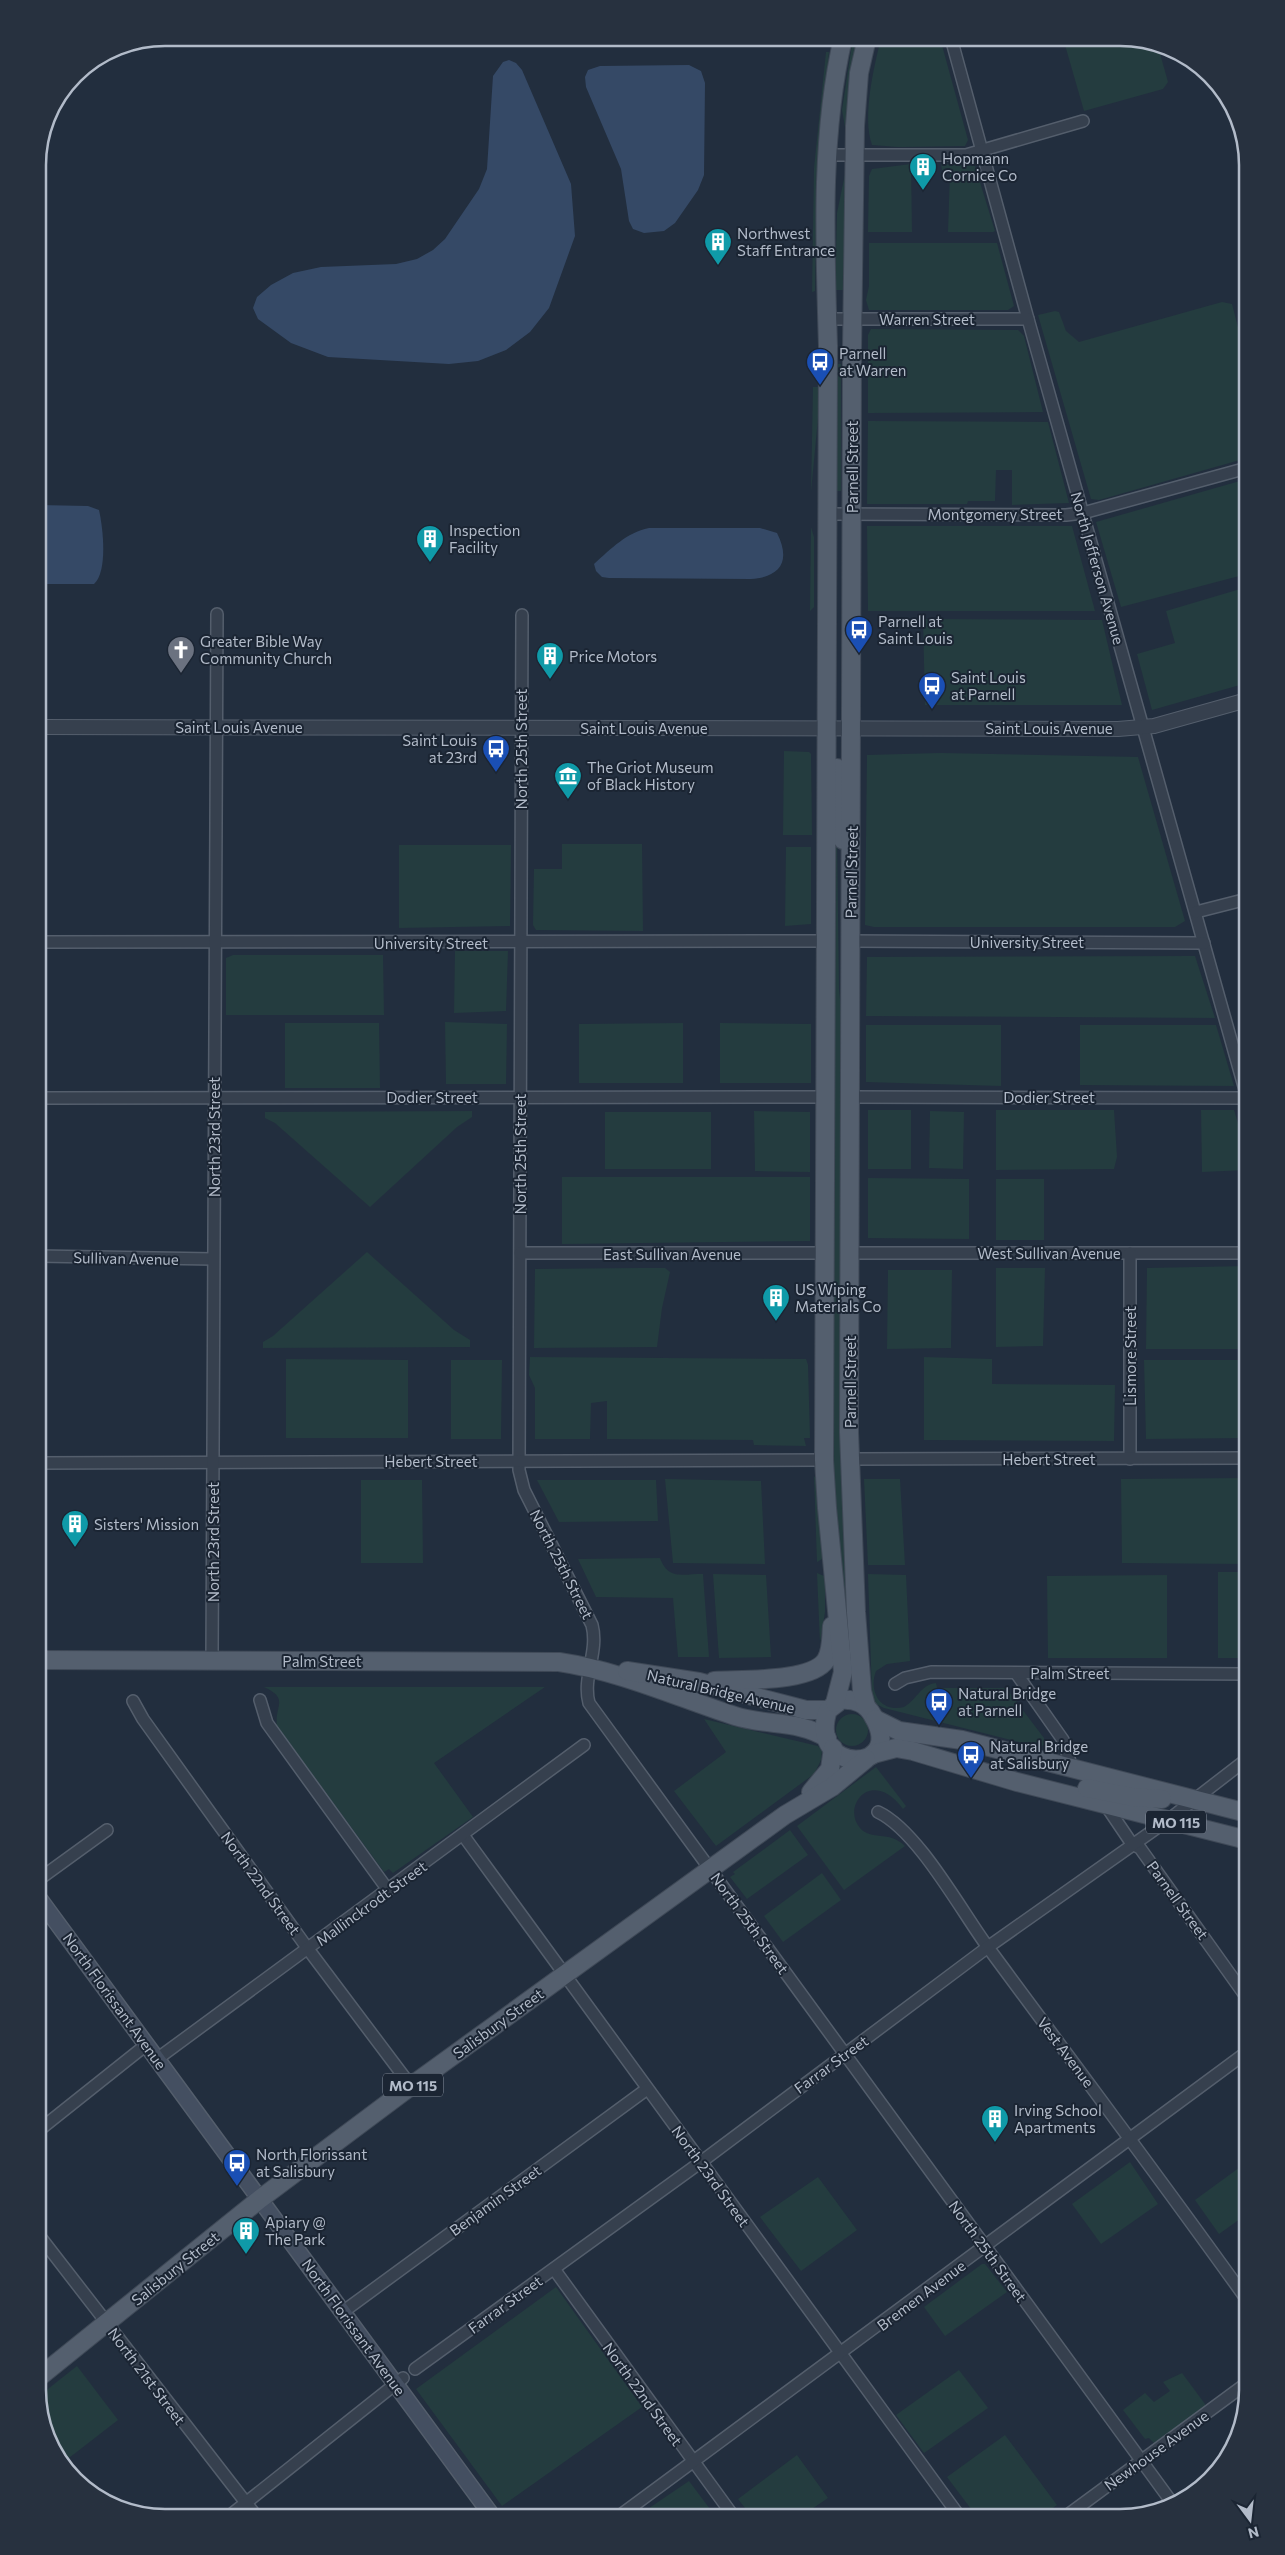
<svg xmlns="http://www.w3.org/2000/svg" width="1285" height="2555" font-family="Commissioner,sans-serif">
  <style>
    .green { fill: #243c3f }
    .water { fill: #354966 }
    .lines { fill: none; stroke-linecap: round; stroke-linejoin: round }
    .minor-casing { stroke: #545e6c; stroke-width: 14 }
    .tertiary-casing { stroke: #545e6c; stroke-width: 16 }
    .secondary-casing { stroke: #545e6c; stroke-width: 18 }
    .primary-casing { stroke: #3f4957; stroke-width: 20 }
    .minor { stroke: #36404e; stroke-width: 11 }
    .tertiary { stroke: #36404e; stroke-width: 14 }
    .secondary { stroke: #444f61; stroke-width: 15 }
    .primary { stroke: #545f6e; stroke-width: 18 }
    .labels { text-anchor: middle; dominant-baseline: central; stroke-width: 4; stroke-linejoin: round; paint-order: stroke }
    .shield { fill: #1b2533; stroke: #858e9c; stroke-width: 1 }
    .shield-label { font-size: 14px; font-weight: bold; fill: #b2bbc9 }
    .poi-label { font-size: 15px; fill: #b2bbc9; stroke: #1b2533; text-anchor: start }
    .street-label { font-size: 15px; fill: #b2bbc9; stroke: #1b2533 }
    .rim { fill: none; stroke: #b2bbc9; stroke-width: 2.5 }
  </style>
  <rect width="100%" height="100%" fill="#222e3e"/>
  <g class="green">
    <path d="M853 38H859L846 133 842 110Z"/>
    <path d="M881 38H940L968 140 965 146 898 147 872 145C862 116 874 67 881 38Z"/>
    <path d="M1063 38H1128L1159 50 1168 82 1163 89 1084 111Z"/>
    <path d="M826 52H829L817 169 815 291 812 292 814 168Z"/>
    <path d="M911 164 912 232H868L869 176 872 169Z"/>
    <path d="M941 164 975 166 995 231 993 232H948L950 171 942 170Z"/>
    <path d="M845 174H848L844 290H835L837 213Z"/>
    <path d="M869 243H997L1014 306 1008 310H869L866 300 869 286Z"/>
    <path d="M1222 302 1232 304 1247 362V458L1099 500 1091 499 1038 315 1055 311 1059 312 1066 331 1079 342Z"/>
    <path d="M871 329 1018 330 1024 336 1043 412 868 413V335Z"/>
    <rect x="834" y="364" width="7" height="127"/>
    <path d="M813 387H821L811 492Z"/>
    <path d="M868 421 1048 422 1069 503 1012 505V470H996L995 501H968L967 504H867Z"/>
    <path d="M1247 479V574L1121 607 1096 522Z"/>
    <path d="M867 526H1072L1095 611H868Z"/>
    <path d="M811 527 814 537V607L810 611Z"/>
    <path d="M1247 587V683L1152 710 1137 654 1175 643 1166 611Z"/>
    <path d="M923 619 1102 620 1122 705H925Z"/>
    <path d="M784 751 809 752 811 754 812 835H783Z"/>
    <path d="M940 753 1138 757 1185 921 1175 927H874L865 925 867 755Z"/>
    <path d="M832 838H837L839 989 845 1050 841 1267 853 1651 846 1652 832 1478Z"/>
    <path d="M562 844H642L643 931 536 930 533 925 534 869H562Z"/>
    <path d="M399 845H511L510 926 399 928Z"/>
    <path d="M786 847H811V924L785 926Z"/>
    <path d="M455 951H508L506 1011 454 1013Z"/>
    <path d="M233 955H383L384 1015H226V958Z"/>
    <path d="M1195 956 1215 1018 866 1016 867 957Z"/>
    <path d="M445 1022 507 1024 506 1084H446Z"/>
    <path d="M285 1023H379L380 1088H285Z"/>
    <path d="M683 1023V1083H579V1024Z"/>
    <path d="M720 1023 811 1024V1083H720Z"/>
    <path d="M866 1025H1001V1086L866 1082Z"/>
    <path d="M1080 1025H1216L1234 1086 1080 1085Z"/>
    <rect x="868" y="1110" width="43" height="59"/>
    <path d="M996 1110H1114L1117 1157 1114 1169 996 1170Z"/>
    <path d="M1201 1110H1234L1247 1153V1170L1202 1172Z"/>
    <path d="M472 1111V1117L457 1127 370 1207 275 1123 265 1118V1112Z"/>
    <path d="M754 1111 810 1112V1172L755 1171Z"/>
    <path d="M930 1111 964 1112 963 1169 929 1168Z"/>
    <rect x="605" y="1112" width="106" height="57"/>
    <path d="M562 1177H810V1241L562 1244Z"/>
    <path d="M868 1178 969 1179V1239L868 1238Z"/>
    <rect x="996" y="1179" width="48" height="61"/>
    <path d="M367 1252 454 1330 470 1340V1347L263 1348V1342L273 1336Z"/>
    <path d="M1247 1266V1349H1146L1147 1268Z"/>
    <path d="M638 1268H665L670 1272 662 1308 657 1347 534 1348 535 1269Z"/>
    <path d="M996 1268H1045L1043 1346 996 1347Z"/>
    <path d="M888 1270H952L951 1348 887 1349Z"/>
    <path d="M530 1357 806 1359 808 1365 810 1438H804L806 1446 754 1445 753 1440 607 1439V1401L591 1403 590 1439H535V1388L529 1375Z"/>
    <path d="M924 1357 992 1359V1384L1115 1385 1114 1441 924 1440Z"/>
    <path d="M286 1359 408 1360V1438H286Z"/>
    <path d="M451 1360H502L501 1439H451Z"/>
    <path d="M1144 1360H1247V1438L1146 1439Z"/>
    <path d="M814 1476 818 1481 824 1558 817 1562Z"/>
    <path d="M1247 1478V1564L1122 1563 1121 1479Z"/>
    <path d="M665 1479 761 1481 765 1564 673 1563Z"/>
    <path d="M864 1479H900L905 1565H868Z"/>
    <path d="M361 1480H422L423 1563H361Z"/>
    <path d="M537 1480H656L658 1521 559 1522Z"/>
    <path d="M660 1558C668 1580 682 1574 703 1574L709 1657H678L673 1598 596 1597 578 1559Z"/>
    <rect x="1218" y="1572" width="29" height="86"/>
    <path d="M817 1573 824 1576 825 1579V1612L820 1643Z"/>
    <path d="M713 1574 766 1575 771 1657 719 1658Z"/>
    <path d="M868 1574 906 1575 910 1661 887 1664 876 1671C868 1692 881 1713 904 1707 917 1700 920 1685 936 1683L937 1688H1006L1044 1738V1745L1039 1747 884 1708 876 1704 872 1695Z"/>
    <path d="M1167 1575V1658H1048L1047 1576Z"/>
    <path d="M264 1687H545L434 1763 473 1817 393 1873 389 1869 384 1872 277 1726C274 1706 290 1699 264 1687Z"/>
    <circle cx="852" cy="1730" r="16"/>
    <path d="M704 1719 818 1746 822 1751 821 1760 814 1774 716 1846 674 1791 726 1752Z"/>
    <path d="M876 1767 906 1806 903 1809C872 1767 841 1806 860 1828 871 1841 889 1830 905 1846L844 1890 797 1826Z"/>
    <path d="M790 1830 808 1855 747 1899 730 1877 735 1874 733 1872Z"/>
    <path d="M822 1873 841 1900 783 1942 764 1916Z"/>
    <path d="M1130 2162 1158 2204 1101 2244 1072 2204Z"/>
    <path d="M1247 2162V2214L1219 2234 1195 2200Z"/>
    <path d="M818 2177 857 2230 801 2271 760 2217Z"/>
    <path d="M982 2264H985L1007 2292 945 2336 924 2307Z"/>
    <path d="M556 2287 642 2407 502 2506 416 2389Z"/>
    <path d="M77 2366 118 2420 65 2461 47 2438 39 2396Z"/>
    <path d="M959 2370 988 2408 924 2453 896 2415Z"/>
    <path d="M1182 2373 1205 2404V2408L1154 2443 1149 2438 1145 2439 1123 2410 1145 2393 1154 2402 1170 2391 1163 2382Z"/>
    <path d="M1005 2435 1057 2505 1040 2517H977L947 2477Z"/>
    <path d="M797 2455 828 2498 800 2517H752L738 2499Z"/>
    <path d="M689 2481 716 2517H636Z"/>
  </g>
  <g class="water">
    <path d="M509 60 516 63 522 70 571 184 575 236 549 308 530 332 506 350 478 361 449 364 328 357 291 343 258 319 253 308 257 297 271 285 293 273 321 267 396 264 417 259 433 250 445 239 479 189 487 169 493 76 503 62Z"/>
    <path d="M689 65 701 71 705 83 704 175 698 190 675 223 664 231 644 233 633 229 629 221 621 169 586 87 585 77 588 70 600 66Z"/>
    <path d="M38 505 88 506 99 510C103 528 108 571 94 584H38Z"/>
    <path d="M649 528H760L777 533C791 561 781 577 751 579L609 578 602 577 596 571 594 564C612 548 626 533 649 528Z"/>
  </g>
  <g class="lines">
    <defs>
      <g id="minor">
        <path d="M951 38 1028 319 1247 1097"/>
        <path d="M828 155H966L1083 121"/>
        <path d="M827 319H1028"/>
        <path d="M826 514 1066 515 1083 513 1247 468"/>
        <path d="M522 615 519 1470 524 1490 592 1625C599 1652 582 1677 589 1703L1173 2504"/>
        <path d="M1196 912 1247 899"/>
        <path d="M850 941 1204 943"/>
        <path d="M38 942 825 941"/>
        <path d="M850 1097 1247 1098"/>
        <path d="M38 1098 826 1097"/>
        <path d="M520 1253H824"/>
        <path d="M850 1253H1247"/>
        <path d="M1130 1253V1459"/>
        <path d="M38 1256 213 1259"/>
        <path d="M850 1459 1247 1458"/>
        <path d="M38 1463 824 1460"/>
        <path d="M212 1661 217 614"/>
        <path d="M1016 1673 1063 1740 1072 1768"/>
        <path d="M895 1684 905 1678 931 1672 1247 1674"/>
        <path d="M260 1700 267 1723 388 1890"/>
        <path d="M133 1701 143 1719 308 1949 411 2086"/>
        <path d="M1105 1804 1132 1844 1140 1848 1247 1998"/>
        <path d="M878 1812C918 1831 960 1909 987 1946 1074 2064 1162 2181 1247 2300"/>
        <path d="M463 1835 960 2517"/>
        <path d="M38 1880 107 1830"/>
        <path d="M157 2059 584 1745"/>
        <path d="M38 2131 146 2045"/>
        <path d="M38 2234 257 2517"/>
        <path d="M554 2269 734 2517"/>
        <path d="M344 2311 647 2089"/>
        <path d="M415 2369 701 2162 988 1947 1168 1820 1247 1759"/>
        <path d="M228 2517 403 2378"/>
        <path d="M618 2517 1247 2052"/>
        <path d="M1065 2517 1247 2383"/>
      </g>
      <path id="tertiary" d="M38 727 1118 729 1154 726 1247 700"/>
      <path id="secondary" d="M38 1897 493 2517"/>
      <g id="primary">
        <path d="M837 768 843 840"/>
        <path d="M38 1660 559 1662C620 1671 677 1697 735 1716 767 1726 799 1720 827 1738"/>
        <path d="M627 1671 699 1682 806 1710H828"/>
        <path d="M714 1681C739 1679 811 1683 826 1660 832 1650 831 1637 832 1626"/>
        <path d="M841 1700C855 1699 866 1703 873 1716 908 1774 806 1776 828 1710Z"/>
        <path d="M835 1703 843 1672 827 1508 824 1460 828 346C825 245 820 137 843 38"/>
        <path d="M866 1706 862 1691 856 1612 849 1432 852 351 855 126 859 73 867 38"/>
        <path d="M875 1719 899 1731 962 1740 1247 1813"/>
        <path d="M873 1754 896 1748 913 1751 1017 1782 1247 1840"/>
        <path d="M1087 1788 1132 1797 1162 1799"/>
        <path d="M811 1792 830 1769 833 1748"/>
        <path d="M38 2378 260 2199 411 2086 785 1815 832 1787 866 1759"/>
      </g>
    </defs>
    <use href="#minor" class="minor-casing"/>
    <use href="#tertiary" class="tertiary-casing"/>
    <use href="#secondary" class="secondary-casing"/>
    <use href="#primary" class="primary-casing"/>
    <use href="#minor" class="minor"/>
    <use href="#tertiary" class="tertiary"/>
    <use href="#secondary" class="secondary"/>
    <use href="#primary" class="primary"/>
  </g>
  <defs>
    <symbol id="building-pin" viewBox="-11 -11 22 30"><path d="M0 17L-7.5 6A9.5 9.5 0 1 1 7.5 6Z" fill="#0f9aa8" stroke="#1b2533"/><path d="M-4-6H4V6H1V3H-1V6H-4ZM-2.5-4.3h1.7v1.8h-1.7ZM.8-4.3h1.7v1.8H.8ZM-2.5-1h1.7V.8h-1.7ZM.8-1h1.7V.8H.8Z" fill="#fff"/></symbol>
    <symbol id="bus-pin" viewBox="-11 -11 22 30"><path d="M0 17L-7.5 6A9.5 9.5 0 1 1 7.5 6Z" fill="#1a4fb4" stroke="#1b2533"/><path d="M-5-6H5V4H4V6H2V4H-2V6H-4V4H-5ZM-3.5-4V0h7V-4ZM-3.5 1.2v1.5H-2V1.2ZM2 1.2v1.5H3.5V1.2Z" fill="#fff"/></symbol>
    <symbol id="church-pin" viewBox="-11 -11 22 30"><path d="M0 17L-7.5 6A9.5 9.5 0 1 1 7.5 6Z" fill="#6b7280" stroke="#1b2533"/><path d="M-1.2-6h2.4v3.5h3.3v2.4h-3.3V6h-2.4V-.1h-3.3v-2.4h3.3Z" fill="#fff"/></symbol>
    <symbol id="museum-pin" viewBox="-11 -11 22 30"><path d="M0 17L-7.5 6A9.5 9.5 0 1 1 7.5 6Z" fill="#0f9aa8" stroke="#1b2533"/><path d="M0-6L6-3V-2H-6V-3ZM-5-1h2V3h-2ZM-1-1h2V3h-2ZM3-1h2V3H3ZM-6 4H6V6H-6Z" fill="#fff"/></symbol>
  </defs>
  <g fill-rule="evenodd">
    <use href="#building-pin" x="907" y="151" width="32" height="43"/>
    <use href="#building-pin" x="702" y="226" width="32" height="43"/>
    <use href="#bus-pin" x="804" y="346" width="32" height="43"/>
    <use href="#building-pin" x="414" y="523" width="32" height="43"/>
    <use href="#bus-pin" x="843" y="614" width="32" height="43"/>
    <use href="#church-pin" x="165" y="634" width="32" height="43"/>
    <use href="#building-pin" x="534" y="640" width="32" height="43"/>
    <use href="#bus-pin" x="916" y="670" width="32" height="43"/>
    <use href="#bus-pin" x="480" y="733" width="32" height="43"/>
    <use href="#museum-pin" x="552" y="760" width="32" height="43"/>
    <use href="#building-pin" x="760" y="1282" width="32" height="43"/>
    <use href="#building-pin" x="59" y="1508" width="32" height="43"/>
    <use href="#bus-pin" x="923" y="1686" width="32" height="43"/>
    <use href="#bus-pin" x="955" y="1739" width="32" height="43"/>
    <use href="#building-pin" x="979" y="2103" width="32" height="43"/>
    <use href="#bus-pin" x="221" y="2147" width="32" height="43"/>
    <use href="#building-pin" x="230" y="2215" width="32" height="43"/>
  </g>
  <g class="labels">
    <g class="shield">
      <rect x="1146" y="1810.5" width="60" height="23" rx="4"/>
      <rect x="383" y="2073.5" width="60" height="23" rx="4"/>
    </g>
    <g class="shield-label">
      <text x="1176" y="1822">MO 115</text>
      <text x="413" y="2085">MO 115</text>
    </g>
    <g class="poi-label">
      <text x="942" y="158">Hopmann<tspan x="942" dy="17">Cornice Co</tspan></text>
      <text x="737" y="233">Northwest<tspan x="737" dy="17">Staff Entrance</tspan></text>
      <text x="839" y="353">Parnell<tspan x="839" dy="17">at Warren</tspan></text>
      <text x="449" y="530">Inspection<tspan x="449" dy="17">Facility</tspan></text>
      <text x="878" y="621">Parnell at<tspan x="878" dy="17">Saint Louis</tspan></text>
      <text x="200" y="641">Greater Bible Way<tspan x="200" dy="17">Community Church</tspan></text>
      <text x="569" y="656">Price Motors</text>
      <text x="951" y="677">Saint Louis<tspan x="951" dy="17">at Parnell</tspan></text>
      <text x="477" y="740" text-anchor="end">Saint Louis<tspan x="477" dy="17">at 23rd</tspan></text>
      <text x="587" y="767">The Griot Museum<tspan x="587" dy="17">of Black History</tspan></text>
      <text x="795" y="1289">US Wiping<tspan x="795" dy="17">Materials Co</tspan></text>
      <text x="94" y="1524">Sisters' Mission</text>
      <text x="958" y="1693">Natural Bridge<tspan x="958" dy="17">at Parnell</tspan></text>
      <text x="990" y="1746">Natural Bridge<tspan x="990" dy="17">at Salisbury</tspan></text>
      <text x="1014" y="2110">Irving School<tspan x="1014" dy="17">Apartments</tspan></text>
      <text x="256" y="2154">North Florissant<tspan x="256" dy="17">at Salisbury</tspan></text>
      <text x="265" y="2222">Apiary @<tspan x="265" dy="17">The Park</tspan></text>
    </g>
    <g class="street-label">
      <text x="927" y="319">Warren Street</text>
      <text transform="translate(852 467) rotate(-90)">Parnell Street</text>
      <text x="995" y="514">Montgomery Street</text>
      <text transform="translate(1098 568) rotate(74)">North Jefferson Avenue</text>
      <text x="239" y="727">Saint Louis Avenue</text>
      <text x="644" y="728">Saint Louis Avenue</text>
      <text x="1049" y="728">Saint Louis Avenue</text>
      <text transform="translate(521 749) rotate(-90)">North 25th Street</text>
      <text transform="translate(851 872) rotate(-89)">Parnell Street</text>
      <text x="1027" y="942">University Street</text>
      <text x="431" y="943">University Street</text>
      <text x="432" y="1097">Dodier Street</text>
      <text x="1049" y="1097">Dodier Street</text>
      <text transform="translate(214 1137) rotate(-90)">North 23rd Street</text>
      <text transform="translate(520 1154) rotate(-90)">North 25th Street</text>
      <text x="1049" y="1253">West Sullivan Avenue</text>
      <text x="672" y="1254">East Sullivan Avenue</text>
      <text transform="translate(126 1258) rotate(1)">Sullivan Avenue</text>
      <text transform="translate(1130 1356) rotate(-90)">Lismore Street</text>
      <text transform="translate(850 1382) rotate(-90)">Parnell Street</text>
      <text x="1049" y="1459">Hebert Street</text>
      <text x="431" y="1461">Hebert Street</text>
      <text transform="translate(213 1542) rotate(-90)">North 23rd Street</text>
      <text transform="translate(562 1564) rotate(63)">North 25th Street</text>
      <text x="322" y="1661">Palm Street</text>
      <text x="1070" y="1673">Palm Street</text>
      <text transform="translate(721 1691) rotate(13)">Natural Bridge Avenue</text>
      <text transform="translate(261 1883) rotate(54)">North 22nd Street</text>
      <text transform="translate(1178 1900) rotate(54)">Parnell Street</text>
      <text transform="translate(371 1903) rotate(-36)">Mallinckrodt Street</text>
      <text transform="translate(750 1923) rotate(54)">North 25th Street</text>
      <text transform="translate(115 2001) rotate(54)">North Florissant Avenue</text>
      <text transform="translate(498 2023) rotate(-36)">Salisbury Street</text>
      <text transform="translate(1066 2052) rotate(53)">Vest Avenue</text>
      <text transform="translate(831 2064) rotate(-36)">Farrar Street</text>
      <text transform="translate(711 2176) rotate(54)">North 23rd Street</text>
      <text transform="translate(495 2200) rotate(-36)">Benjamin Street</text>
      <text transform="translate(988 2251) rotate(54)">North 25th Street</text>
      <text transform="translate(175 2268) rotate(-39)">Salisbury Street</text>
      <text transform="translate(921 2295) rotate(-37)">Bremen Avenue</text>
      <text transform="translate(505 2304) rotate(-36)">Farrar Street</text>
      <text transform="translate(354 2327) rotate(54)">North Florissant Avenue</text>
      <text transform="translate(147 2376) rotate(53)">North 21st Street</text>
      <text transform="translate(643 2394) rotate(54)">North 22nd Street</text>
      <text transform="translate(1156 2450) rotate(-36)">Newhouse Avenue</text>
    </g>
  </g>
  <path d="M0 0H1285V2555H0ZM165 46H1120A119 119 0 0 1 1239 165V2390A119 119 0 0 1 1120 2509H165A119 119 0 0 1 46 2390V165A119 119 0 0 1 165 46Z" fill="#27313f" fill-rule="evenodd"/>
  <path class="rim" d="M165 46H1120A119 119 0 0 1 1239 165V2390A119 119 0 0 1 1120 2509H165A119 119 0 0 1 46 2390V165A119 119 0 0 1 165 46Z"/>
  <g transform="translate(1250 2520) rotate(165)" stroke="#1b2533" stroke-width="4" paint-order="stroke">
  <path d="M0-4L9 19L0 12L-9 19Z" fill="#b2bbc9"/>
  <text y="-8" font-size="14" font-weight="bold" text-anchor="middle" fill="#b2bbc9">N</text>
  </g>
</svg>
